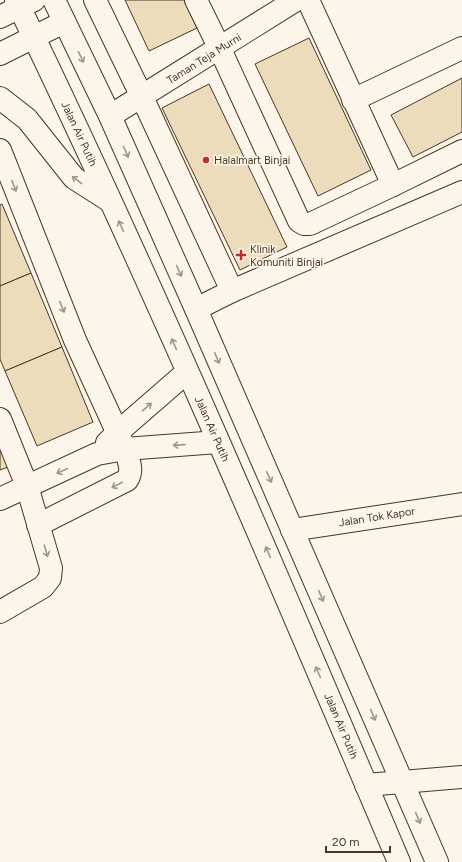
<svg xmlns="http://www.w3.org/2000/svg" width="462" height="862" font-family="Figtree,sans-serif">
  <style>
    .building { fill: #ecdcbc; stroke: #4a3520 }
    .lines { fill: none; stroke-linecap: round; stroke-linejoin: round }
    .minor-casing { stroke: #4a3520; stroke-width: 24 }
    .major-casing { stroke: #4a3520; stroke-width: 24 }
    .minor { stroke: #fbf6e9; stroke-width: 22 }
    .major { stroke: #fbf6e9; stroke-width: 22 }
    .oneway { stroke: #a29684 }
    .poi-dot { fill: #c62828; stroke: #fbf6e9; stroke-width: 1.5 }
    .labels { text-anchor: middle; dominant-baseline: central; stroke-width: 3; stroke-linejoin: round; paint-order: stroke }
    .street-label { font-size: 11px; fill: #4a3520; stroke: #fbf6e9 }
    .poi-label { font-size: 11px; fill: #4a3520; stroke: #fbf6e9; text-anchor: start }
  </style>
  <rect width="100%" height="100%" fill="#fbf6e9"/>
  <g class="building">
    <path d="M125 0H184L197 28 149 51Z"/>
    <path d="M309 38 371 170 318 196 255 64Z"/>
    <path d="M462 78V132L413 157 391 115Z"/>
    <path d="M209 84 287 247 240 270 162 108Z"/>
    <path d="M2 204 31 273 0 286V205Z"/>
    <path d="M31 273 62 347 5 371 0 359V286Z"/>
    <path d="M62 347 93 422 37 446 5 371Z"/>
    <path d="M0 442 8 467 0 470Z"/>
  </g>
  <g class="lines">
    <defs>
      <g id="minor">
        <path d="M95 0 142 97 232 291"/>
        <path d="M196 0 220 49 299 221 304 224H310L393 185 462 151"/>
        <path d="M308 0 393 185"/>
        <path d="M0 17 34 0"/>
        <path d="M0 54 64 22"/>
        <path d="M353 100 462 48"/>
        <path d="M110 116 296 0"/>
        <path d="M0 150 75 340 125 449C128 460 134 470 127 480L38 525"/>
        <path d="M196 309 232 291 462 192"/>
        <path d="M0 419 27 486 51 568 50 578 43 587 0 612"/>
        <path d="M107 443 118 432 187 372"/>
        <path d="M0 499 97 454 125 449 218 442"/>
        <path d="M292 530 462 504"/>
        <path d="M366 785 462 777"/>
      </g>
      <g id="major">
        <path d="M16 0C153 283 276 572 399 862"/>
        <path d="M54 0 110 116 196 309 437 862"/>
        <path d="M0 98 27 119 74 178 110 201"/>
      </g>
    </defs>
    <use href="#minor" class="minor-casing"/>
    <use href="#major" class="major-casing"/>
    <use href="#minor" class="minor"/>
    <use href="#major" class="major"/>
  </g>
  <defs><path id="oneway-shaft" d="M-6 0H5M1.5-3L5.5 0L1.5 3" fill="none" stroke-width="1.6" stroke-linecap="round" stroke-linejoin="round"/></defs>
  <g class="oneway">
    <use href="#oneway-shaft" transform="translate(81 57) rotate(64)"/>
    <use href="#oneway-shaft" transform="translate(126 152) rotate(66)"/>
    <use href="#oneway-shaft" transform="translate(77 180) rotate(-143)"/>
    <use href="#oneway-shaft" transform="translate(14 186) rotate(69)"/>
    <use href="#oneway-shaft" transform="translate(121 226) rotate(-114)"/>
    <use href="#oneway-shaft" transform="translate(179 271) rotate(66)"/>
    <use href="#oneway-shaft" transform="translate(62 307) rotate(68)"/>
    <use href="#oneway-shaft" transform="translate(174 344) rotate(-114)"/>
    <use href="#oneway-shaft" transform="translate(217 358) rotate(67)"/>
    <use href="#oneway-shaft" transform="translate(147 407) rotate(-41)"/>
    <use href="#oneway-shaft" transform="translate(179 445) rotate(176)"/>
    <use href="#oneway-shaft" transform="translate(62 471) rotate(155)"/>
    <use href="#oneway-shaft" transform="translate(269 477) rotate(66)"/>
    <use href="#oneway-shaft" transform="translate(117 485) rotate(153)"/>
    <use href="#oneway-shaft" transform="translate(46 551) rotate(74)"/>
    <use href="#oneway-shaft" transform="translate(268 552) rotate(-113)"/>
    <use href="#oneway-shaft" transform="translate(321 596) rotate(67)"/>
    <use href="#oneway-shaft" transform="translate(318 672) rotate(-113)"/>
    <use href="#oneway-shaft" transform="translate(373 715) rotate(67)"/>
    <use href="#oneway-shaft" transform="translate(418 818) rotate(67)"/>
  </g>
  <g class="poi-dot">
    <circle cx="206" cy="160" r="4"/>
    <path d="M239 249h4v4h4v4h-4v4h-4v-4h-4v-4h4z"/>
  </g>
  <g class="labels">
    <g class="street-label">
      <text transform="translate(204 59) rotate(-32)">Taman Teja Murni</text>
      <text transform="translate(79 134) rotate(65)">Jalan Air Putih</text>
      <text transform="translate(212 429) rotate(66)">Jalan Air Putih</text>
      <text transform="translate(377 517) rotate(-9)">Jalan Tok Kapor</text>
      <text transform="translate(341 726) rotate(67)">Jalan Air Putih</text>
    </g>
    <g class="poi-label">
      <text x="214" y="160">Halalmart Binjai</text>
      <text x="250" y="249">Klinik<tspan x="250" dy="13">Komuniti Binjai</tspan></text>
    </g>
  </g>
  <path d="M326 846v6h64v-6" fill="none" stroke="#4a3520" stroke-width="2"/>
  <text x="332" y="846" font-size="12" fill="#4a3520" stroke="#fbf6e9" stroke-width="3" paint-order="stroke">20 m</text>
</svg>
